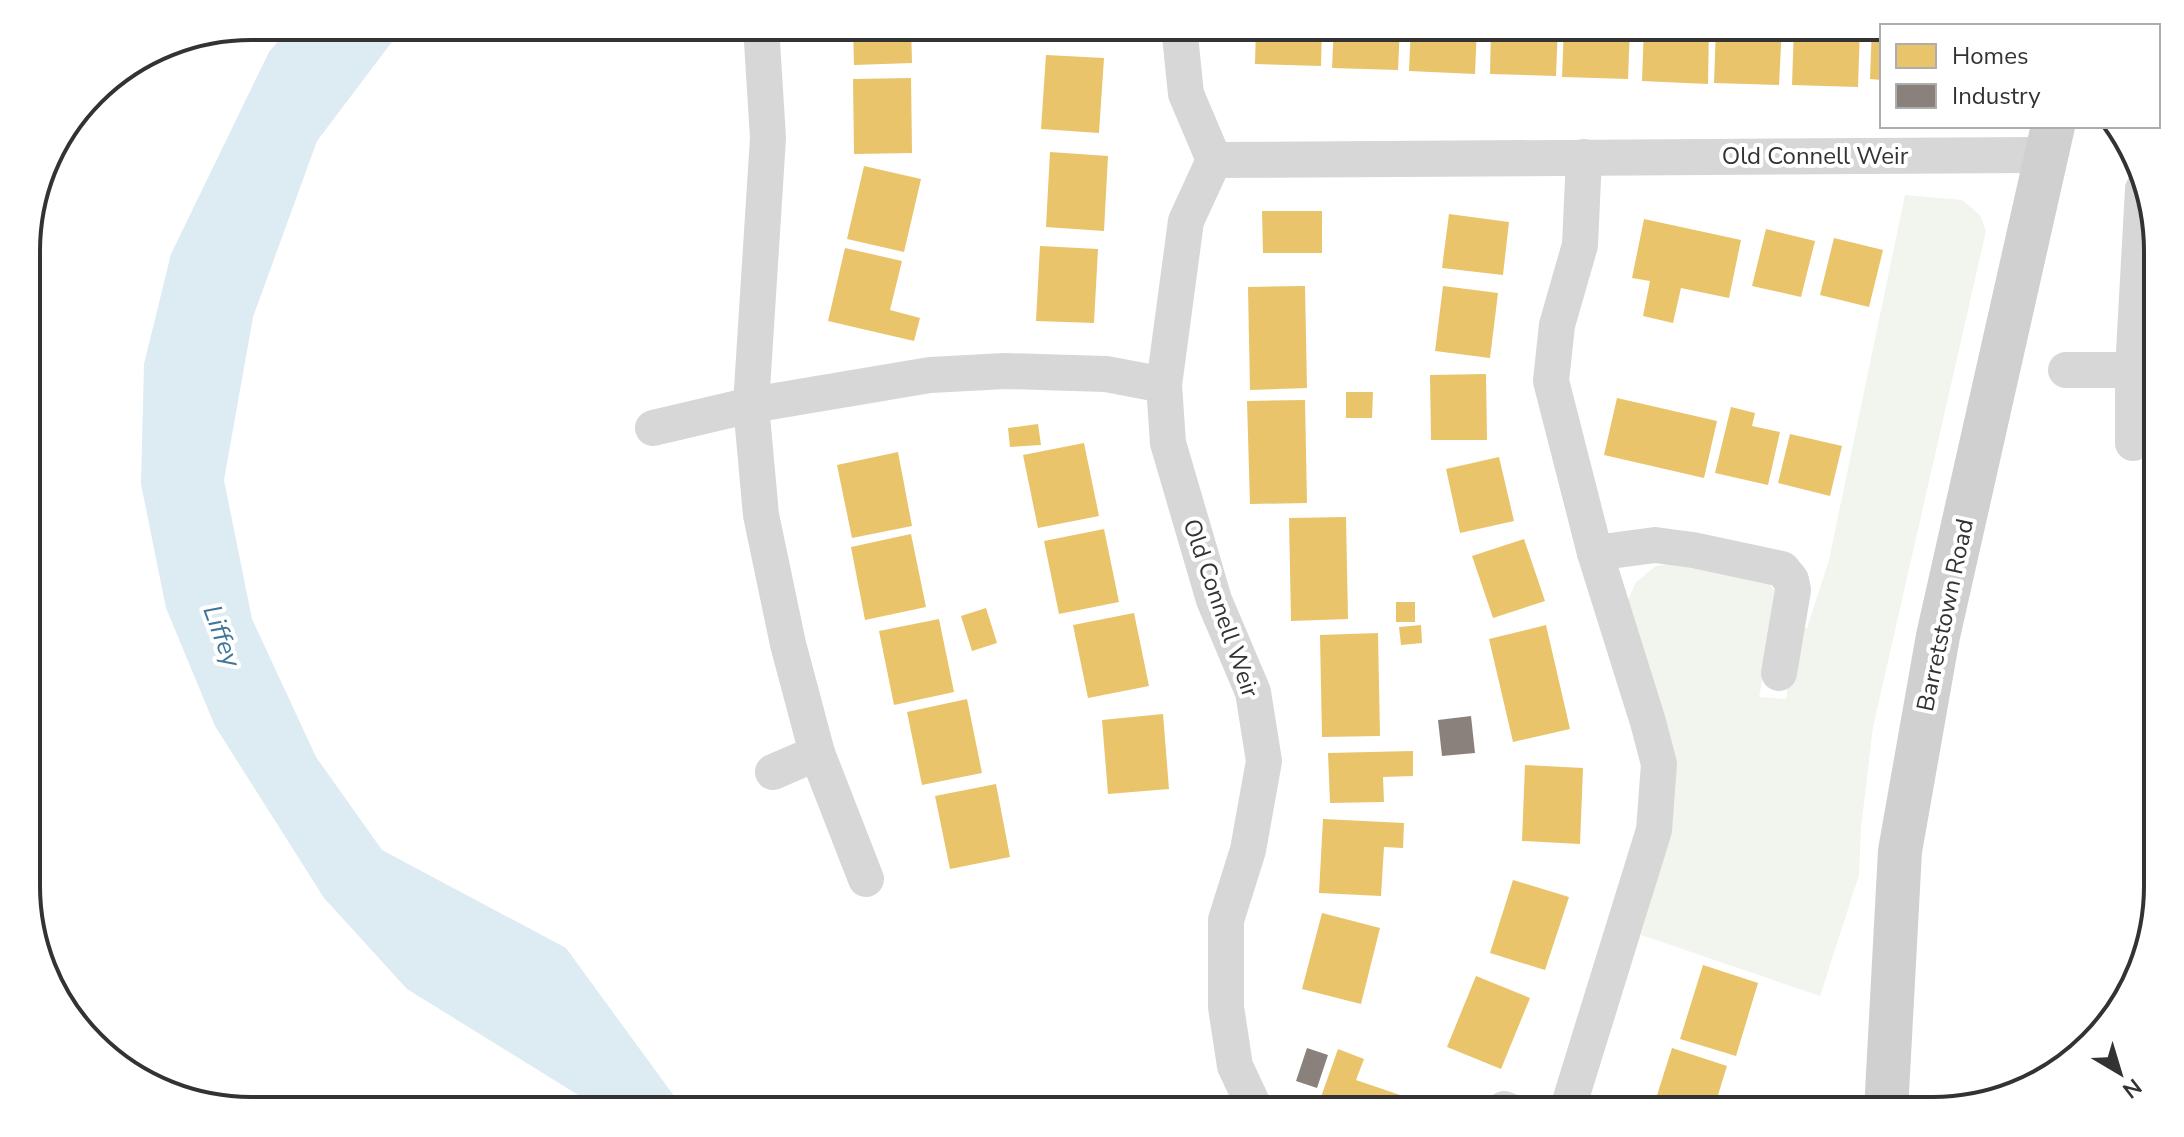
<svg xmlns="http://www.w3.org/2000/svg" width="2184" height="1137" font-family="'Nunito Sans',sans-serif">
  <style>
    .green { fill: #f1f5ed }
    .water { fill: #ddebf3 }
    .homes { fill: #e9c46a }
    .industry { fill: #8a817c }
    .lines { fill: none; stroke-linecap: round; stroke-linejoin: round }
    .lane { stroke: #d7d7d7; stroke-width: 18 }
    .street { stroke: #d7d7d7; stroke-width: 36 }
    .secondary { stroke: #d0d0d0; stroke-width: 44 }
    .labels { text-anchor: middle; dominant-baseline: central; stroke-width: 8; stroke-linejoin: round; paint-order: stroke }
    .street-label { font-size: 24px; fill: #333; stroke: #fff }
    .water-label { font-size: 26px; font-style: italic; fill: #3f7597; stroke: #fff }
    .rim { fill: none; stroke: #333; stroke-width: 4 }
  </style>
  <rect width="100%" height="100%" fill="#fff"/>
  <path class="green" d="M1905 195 1962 200 1980 215 1986 231 1873 727 1861 828 1859 875 1820 996 1641 935 1670 834 1626 605 1636 582 1656 566 1680 562 1766 580 1774 590 1776 609 1759 697 1786 699 1798 626 1807 628 1829 560Z"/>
  <path class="water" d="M291 26H404L317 141 253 317 224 480 252 619 316 757 382 850 566 948 677 1100 738 1111H604L407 989 324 898 215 726 166 608 141 484 144 364 171 254 269 52Z"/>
  <g class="homes">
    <path d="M853 26H911L912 63 854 65Z"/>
    <path d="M1035 26H1093L1092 38 1034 30Z"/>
    <path d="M1256 26H1322L1321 66 1255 64Z"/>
    <path d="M1334 26H1400L1398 70 1332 68Z"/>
    <path d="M1411 26H1477L1475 74 1409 71Z"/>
    <path d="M1491 26H1558L1556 76 1490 74Z"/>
    <path d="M1564 26H1630L1628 79 1562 77Z"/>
    <path d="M1644 26H1709L1708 84 1642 81Z"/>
    <path d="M1716 26H1782L1779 85 1714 83Z"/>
    <path d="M1794 26 1860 28 1858 87 1792 85Z"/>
    <path d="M1872 26H1882V80L1870 79Z"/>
    <path d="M1046 55 1104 58 1099 133 1041 129Z"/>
    <path d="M911 78 912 153 854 154 853 79Z"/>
    <path d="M1050 152 1108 156 1104 231 1046 227Z"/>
    <path d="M864 166 921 179 904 252 847 239Z"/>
    <path d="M1262 211H1322V253H1263Z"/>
    <path d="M1449 214 1509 222 1503 275 1442 268Z"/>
    <path d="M1644 219 1741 240 1729 298 1681 288 1673 323 1643 316 1650 281 1632 278Z"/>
    <path d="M1766 229 1815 241 1801 297 1752 286Z"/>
    <path d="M1834 238 1883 250 1869 307 1820 295Z"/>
    <path d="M1040 246 1098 249 1094 323 1036 321Z"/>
    <path d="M845 248 902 261 890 310 920 318 914 341 828 321Z"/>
    <path d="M1305 286 1307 388 1250 390 1248 287Z"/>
    <path d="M1443 286 1498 293 1490 358 1435 351Z"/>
    <path d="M1486 374 1487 440H1431L1430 375Z"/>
    <path d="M1346 392H1373L1372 418H1346Z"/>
    <path d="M1617 398 1717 421 1704 478 1604 455Z"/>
    <path d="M1305 400 1307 503 1250 504 1247 401Z"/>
    <path d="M1731 407 1755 413 1752 426 1780 432 1768 485 1715 473Z"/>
    <path d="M1038 424 1041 445 1010 447 1008 428Z"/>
    <path d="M1790 434 1842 446 1830 496 1778 483Z"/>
    <path d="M1084 443 1099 516 1038 528 1023 455Z"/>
    <path d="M898 452 912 526 852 538 837 465Z"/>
    <path d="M1499 457 1514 521 1460 533 1446 469Z"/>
    <path d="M1346 517 1348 619 1291 621 1289 518Z"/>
    <path d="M1104 529 1119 602 1059 614 1044 541Z"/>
    <path d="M911 534 926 607 865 620 851 547Z"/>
    <path d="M1524 539 1545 601 1493 618 1472 556Z"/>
    <rect x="1396" y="602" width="19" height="20"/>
    <path d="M986 608 997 643 972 651 961 616Z"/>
    <path d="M1134 613 1149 686 1088 698 1073 625Z"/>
    <path d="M939 619 954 692 894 705 879 631Z"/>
    <path d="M1421 625 1422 643 1401 645 1399 627Z"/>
    <path d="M1546 625 1570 729 1513 742 1489 639Z"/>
    <path d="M1378 633 1380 736 1322 737 1320 635Z"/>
    <path d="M967 699 982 773 922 785 907 712Z"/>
    <path d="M1163 714 1169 789 1108 794 1102 720Z"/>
    <path d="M1413 751V776L1383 777 1384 802 1330 803 1328 753Z"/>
    <path d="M1525 765 1583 768 1580 844 1522 841Z"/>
    <path d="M996 784 1010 857 950 869 935 796Z"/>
    <path d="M1323 819 1404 823 1403 848 1384 847 1381 896 1319 893Z"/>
    <path d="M1513 880 1569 897 1545 970 1490 953Z"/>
    <path d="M1322 913 1380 928 1361 1004 1302 989Z"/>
    <path d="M1703 965 1758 983 1736 1056 1680 1039Z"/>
    <path d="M1476 976 1530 998 1501 1069 1447 1047Z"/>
    <path d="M1672 1048 1727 1066 1713 1111H1652Z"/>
    <path d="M1338 1049 1364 1059 1356 1080 1400 1095 1395 1111H1316Z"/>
  </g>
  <g class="industry">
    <path d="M1471 716 1475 753 1442 756 1438 720Z"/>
    <path d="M1307 1048 1328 1055 1317 1088 1296 1081Z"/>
  </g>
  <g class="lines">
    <path class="lane" d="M28 825V833"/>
    <g class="street">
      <path d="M761 26 768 138 751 405 761 515 788 644 817 753 866 879"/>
      <path d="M1179 26 1186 94 1214 160 1186 221 1164 385 1168 443 1214 600 1253 692 1264 761 1248 850 1226 920V1007L1235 1066 1256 1111"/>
      <path d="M1214 160 2046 155"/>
      <path d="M2066 370H2133"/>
      <path d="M653 428 751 405 930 375 1005 371 1106 374 1164 385"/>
      <path d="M2133 443V370L2143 189"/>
      <path d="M1595 553 1655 545 1693 550 1782 569 1791 580 1793 590 1779 673"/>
      <path d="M773 772 817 753"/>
      <path d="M1504 1109 1509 1111"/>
      <path d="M1567 1111 1654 830 1659 764 1648 722 1595 553 1551 381 1557 325 1580 245 1584 157"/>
    </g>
    <path class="secondary" d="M1886 1111 1900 851 1938 636 2053 126"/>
  </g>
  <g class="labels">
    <g class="street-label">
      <text x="1815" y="156">Old Connell Weir</text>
      <text transform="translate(1221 608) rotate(71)">Old Connell Weir</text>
      <text transform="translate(1945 615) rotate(-78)">Barretstown Road</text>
    </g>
    <g class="water-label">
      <text transform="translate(222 636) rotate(70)">Liffey</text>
    </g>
  </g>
  <path d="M0 0H2184V1137H0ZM251 40H1933A211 211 0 0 1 2144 251V886A211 211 0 0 1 1933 1097H251A211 211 0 0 1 40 886V251A211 211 0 0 1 251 40Z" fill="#fff" fill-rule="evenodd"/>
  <path class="rim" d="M251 40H1933A211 211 0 0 1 2144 251V886A211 211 0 0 1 1933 1097H251A211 211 0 0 1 40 886V251A211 211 0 0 1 251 40Z"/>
  <rect x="1880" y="24" width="280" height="104" fill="#ffffff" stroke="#adadad" stroke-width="2"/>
  <rect x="1896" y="44" width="40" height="24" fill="#e9c46a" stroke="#adadad" stroke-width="2"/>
  <text x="1952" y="64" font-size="24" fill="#333333">Homes</text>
  <rect x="1896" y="84" width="40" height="24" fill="#8a817c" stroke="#adadad" stroke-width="2"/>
  <text x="1952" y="104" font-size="24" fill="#333333">Industry</text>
  <g transform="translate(2120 1073) rotate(142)" stroke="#ffffff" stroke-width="6" paint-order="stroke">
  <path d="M0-6L14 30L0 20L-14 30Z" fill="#333333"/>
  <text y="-12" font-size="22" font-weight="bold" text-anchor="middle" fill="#333333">N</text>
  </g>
</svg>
